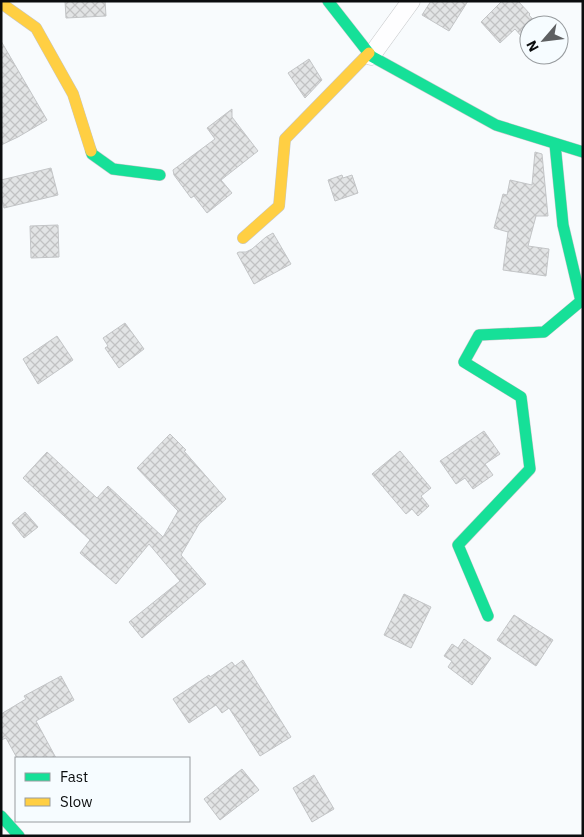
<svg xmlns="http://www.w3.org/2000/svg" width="584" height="837" font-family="'IBM Plex Sans',sans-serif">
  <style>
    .building { fill: url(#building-cross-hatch); stroke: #c3c5c7 }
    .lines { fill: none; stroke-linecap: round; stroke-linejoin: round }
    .street-casing { stroke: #c5c7c9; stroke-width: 19 }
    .fast-casing { stroke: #c5c7c9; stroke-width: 12 }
    .slow-casing { stroke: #c5c7c9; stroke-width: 12 }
    .street { stroke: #fefeff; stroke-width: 18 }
    .fast { stroke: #16e098; stroke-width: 11 }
    .slow { stroke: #ffcf43; stroke-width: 11 }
  </style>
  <defs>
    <pattern id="building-cross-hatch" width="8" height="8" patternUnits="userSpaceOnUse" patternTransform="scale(1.25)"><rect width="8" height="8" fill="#e2e4e5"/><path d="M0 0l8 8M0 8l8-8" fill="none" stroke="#c1c2c3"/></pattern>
  </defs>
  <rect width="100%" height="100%" fill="#f8fbfd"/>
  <g class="building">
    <path d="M65 1H105L106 16 66 18Z"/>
    <path d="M431 1H468L449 31 422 15Z"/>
    <path d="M502 1H518L530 14 529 15 538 25H529V45L515 29 500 43 481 22Z"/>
    <path d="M1 41 47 120 18 137 1 145Z"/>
    <path d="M309 59 322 80 305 98 288 73Z"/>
    <path d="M232 109V117L258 151 221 180 232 193 207 213 194 196 191 198 174 175 173 170 215 139 207 128Z"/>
    <path d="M535 152 542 154 548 216H536L528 246 549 249 546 276 503 270 508 232 494 228 503 194 507 195 510 180 532 185Z"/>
    <path d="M51 168 58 195 4 208 1 196V180Z"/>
    <path d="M342 175 343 178 352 175 358 193 335 201 328 180Z"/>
    <path d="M58 225 59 257 31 258 30 226Z"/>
    <path d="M273 233 291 264 254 284 237 253 239 252H246L252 249 266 237Z"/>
    <path d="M125 323 144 349 119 368 105 348 108 346 103 338Z"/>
    <path d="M57 336 73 360 38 384 23 359Z"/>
    <path d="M484 431 500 454 485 464 493 475 473 489 465 478 456 484 440 461Z"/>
    <path d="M170 434 186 450 184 451 226 499 199 524 181 555 206 584 142 638 129 622 180 581 149 544 116 584 80 553 90 540 23 478 47 452 97 498 108 486 163 537 178 511 137 468Z"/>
    <path d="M400 451 431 488 421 496 429 506 418 516 412 509 406 514 372 474Z"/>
    <path d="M25 512 38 527 24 538 12 523Z"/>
    <path d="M404 594 431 607 411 648 384 635Z"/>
    <path d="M514 615 553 640 536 666 497 640Z"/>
    <path d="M464 639 491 658 472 685 448 667 452 661 444 656 452 644 458 648Z"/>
    <path d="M243 660 291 737 260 756 229 708 222 713 216 705 189 723 173 699 209 675 210 677 232 662 235 666Z"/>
    <path d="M61 676 74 700 36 721 56 758H17L6 738 1 740V714L26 699 24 696Z"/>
    <path d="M242 769 259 790 220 820 204 799Z"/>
    <path d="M314 775 334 809 312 822 293 788Z"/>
  </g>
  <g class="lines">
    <defs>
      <path id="street" d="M371 56 411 1"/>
      <g id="fast">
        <path d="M328 1 371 56 496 125 583 152"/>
        <path d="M91 151 92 154 113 169 160 175"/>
        <path d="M488 616 458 545 530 469 521 397 464 362 479 335 544 332 581 301 563 225 555 144"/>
        <path d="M1 816 19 836"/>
      </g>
      <g id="slow">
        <path d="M1 3 36 28 73 94 91 151"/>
        <path d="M243 238 279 206 285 139 369 53"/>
      </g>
    </defs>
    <use href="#street" class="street-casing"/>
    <use href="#fast" class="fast-casing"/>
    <use href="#slow" class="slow-casing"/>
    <use href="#street" class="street"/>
    <use href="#fast" class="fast"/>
    <use href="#slow" class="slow"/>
  </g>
  <rect width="584" height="837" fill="none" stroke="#0b0d0e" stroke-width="5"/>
  <rect x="15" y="757" width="175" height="65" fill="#f6fcff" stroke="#989c9f"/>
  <rect x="25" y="773" width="25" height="8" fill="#16e098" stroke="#989c9f"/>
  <text x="60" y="782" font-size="15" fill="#0b0d0e">Fast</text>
  <rect x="25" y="798" width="25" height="8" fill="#ffcf43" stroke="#989c9f"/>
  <text x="60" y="807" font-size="15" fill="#0b0d0e">Slow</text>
  <g transform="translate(544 40) rotate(242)"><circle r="24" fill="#f6fcff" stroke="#989c9f"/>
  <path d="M0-4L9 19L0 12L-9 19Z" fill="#5e6062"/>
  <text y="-8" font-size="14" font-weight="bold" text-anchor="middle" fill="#0b0d0e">N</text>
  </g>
</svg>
